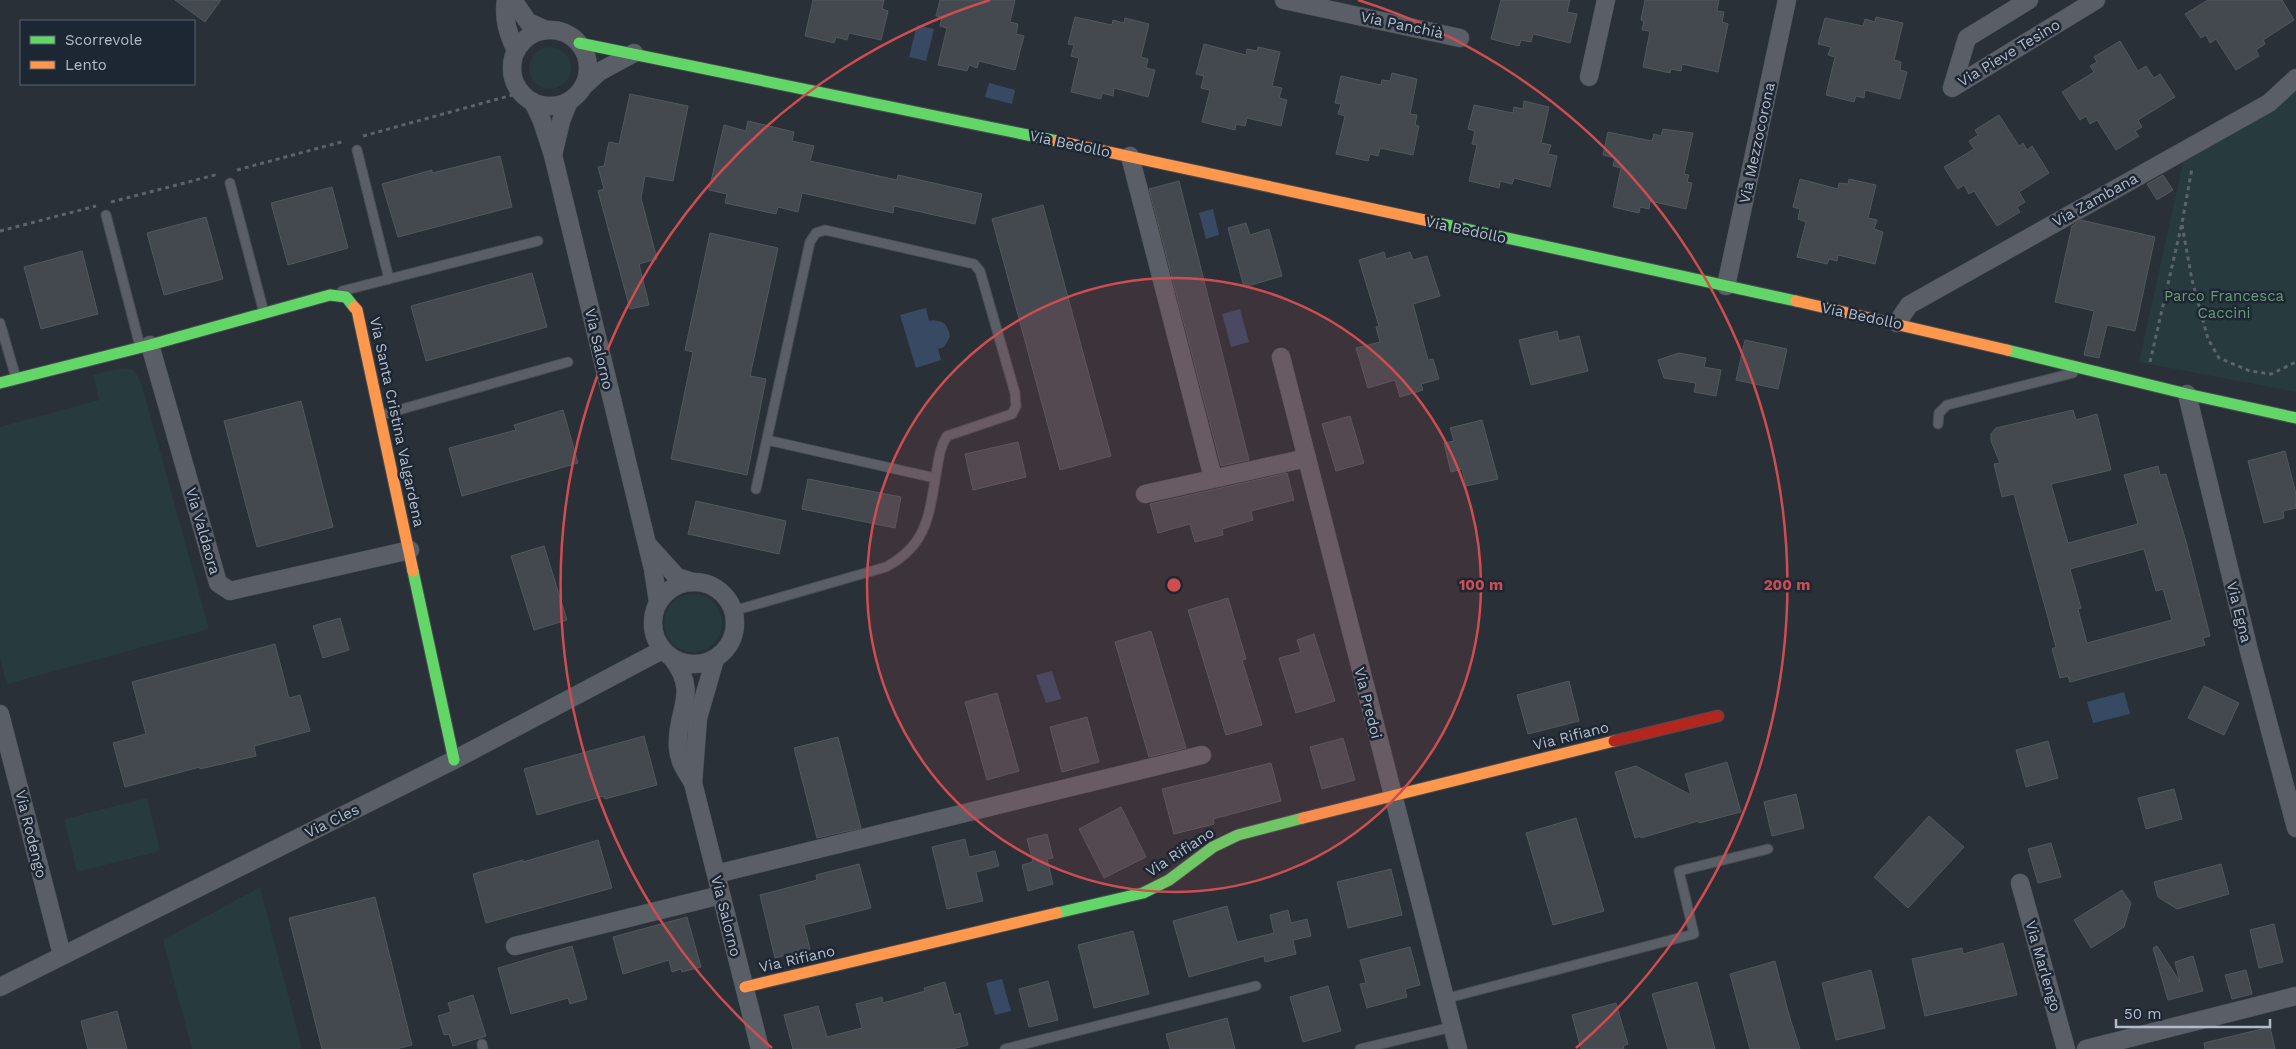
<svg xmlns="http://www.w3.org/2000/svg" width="2296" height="1049" font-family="'Work Sans',sans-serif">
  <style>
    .green { fill: #273a3e }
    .water { fill: #384963 }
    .building { fill: #444950; stroke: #52575f; fill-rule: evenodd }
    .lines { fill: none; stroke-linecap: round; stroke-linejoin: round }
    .lane-casing { stroke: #484c53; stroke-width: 11 }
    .street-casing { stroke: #484c53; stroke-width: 19 }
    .fast-casing { stroke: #484c53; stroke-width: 13 }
    .slow-casing { stroke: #484c53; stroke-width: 13 }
    .jam-casing { stroke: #484c53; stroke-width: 13 }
    .path { stroke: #5d636a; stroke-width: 3; stroke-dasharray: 4 4; stroke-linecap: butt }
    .lane { stroke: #5a5e66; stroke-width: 9 }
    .street { stroke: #5a5e66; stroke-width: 18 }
    .fast { stroke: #63d668; stroke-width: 11 }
    .slow { stroke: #ff974d; stroke-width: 11 }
    .jam { stroke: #b3261e; stroke-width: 11 }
    .ring { fill: none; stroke: #ce4d50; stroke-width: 2.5 }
    .labels { text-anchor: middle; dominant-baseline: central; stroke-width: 5; stroke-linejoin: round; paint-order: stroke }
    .street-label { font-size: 15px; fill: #b4bcc9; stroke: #1d2633 }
    .park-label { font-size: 15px; fill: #6b9a76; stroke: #1d2633 }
    .centre { fill: #ce4d50; stroke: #1d2633; stroke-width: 2.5 }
    .ring-label { font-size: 15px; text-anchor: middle; font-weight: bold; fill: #ce4d50; stroke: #1d2633; stroke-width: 5; stroke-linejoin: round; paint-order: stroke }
  </style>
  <rect width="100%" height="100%" fill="#2a3038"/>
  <g class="green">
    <circle cx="550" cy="68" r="21"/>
    <path d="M2296 89V392L2139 362 2184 158Z"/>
    <path d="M123 368 131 369 138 376 142 386 209 629 7 684 0 659V427L99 400 93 375Z"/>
    <circle cx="693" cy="623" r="29"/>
    <path d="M147 798 160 851 77 872 64 819Z"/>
    <path d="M260 887 302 1049H192L163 940Z"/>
  </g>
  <g class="water">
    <path d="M917 25 934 29 926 61 909 57Z"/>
    <path d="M989 83 1015 90 1012 104 985 97Z"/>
    <path d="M1213 209 1219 235 1206 239 1199 213Z"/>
    <path d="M926 308 929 321C942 319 948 324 950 337L944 347 938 349 941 360 916 368 900 315Z"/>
    <path d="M1240 309 1249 342 1231 347 1222 314Z"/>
    <path d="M1052 671 1061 699 1046 703 1036 675Z"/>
    <path d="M2124 692 2130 714 2093 723 2087 702Z"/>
    <path d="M1002 979 1011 1011 995 1015 986 983Z"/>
  </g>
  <g class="building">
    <path d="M175 0H221L205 22Z"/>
    <path d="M813 0H884L882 9 888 11 881 40 849 33 847 40 836 37 834 43 805 36Z"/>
    <path d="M940 0H1015L1010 22 1018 24 1016 34 1024 36 1015 70 979 61 977 68 969 65 967 71 938 65 947 28 940 26 942 17 936 16Z"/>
    <path d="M1501 0H1570L1567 12 1577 14 1570 43 1533 34 1531 42 1521 40 1519 46 1491 39Z"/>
    <path d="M1645 0H1719L1717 11 1724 12 1722 22 1728 24 1718 72 1682 64 1681 71 1671 69 1670 73 1643 67 1650 31 1642 30 1644 21 1641 20Z"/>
    <path d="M2208 0H2282L2294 20 2263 40 2265 44 2256 50 2259 56 2236 70 2216 39 2210 43 2206 35 2201 38 2185 14Z"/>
    <path d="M1075 17 1112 25 1113 20 1124 23 1125 18 1149 24 1141 57 1148 59 1146 68 1155 70 1148 97 1114 88 1113 96 1102 93 1101 99 1071 92 1079 58 1071 56 1074 45 1068 44Z"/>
    <path d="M1876 17 1903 23 1894 60 1901 62 1900 70 1907 72 1900 99 1865 90 1864 98 1856 96 1854 102 1826 95 1835 57 1828 55 1831 47 1818 44 1825 18 1863 26 1865 19 1875 22Z"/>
    <path d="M2120 41 2138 71 2146 66 2154 78 2160 74 2175 97 2138 120 2142 127 2135 131 2139 136 2116 150 2097 120 2090 124 2086 116 2080 120 2062 92 2094 72 2090 66 2097 62 2094 57Z"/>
    <path d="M1204 44 1246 55 1247 49 1257 51 1258 47 1280 52 1272 86 1282 88 1279 98 1287 100 1281 126 1247 118 1245 126 1236 124 1235 130 1202 122 1210 90 1201 88 1204 76 1196 74Z"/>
    <path d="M1392 73 1417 79 1410 114 1417 115 1415 125 1419 126 1413 155 1380 148 1378 156 1370 154 1368 161 1336 154 1345 116 1338 114 1341 104 1335 103 1341 76 1381 85 1382 80 1390 81Z"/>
    <path d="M630 94 688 106 673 181 645 176 641 198 657 259 639 264 649 305 630 309 598 191 604 189 598 167 604 166 609 142 619 144Z"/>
    <path d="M1524 101 1549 107 1541 143 1551 145 1548 154 1557 156 1550 187 1514 178 1512 184 1500 181 1499 188 1469 181 1477 145 1472 144 1475 131 1468 129 1474 105 1513 113 1514 107 1523 109Z"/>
    <path d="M1999 115 2019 146 2023 143 2027 150 2032 146 2049 173 2019 192 2025 202 2017 207 2020 212 1997 226 1974 191 1969 194 1964 185 1958 189 1944 167 1974 149 1969 141 1978 135 1975 130Z"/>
    <path d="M748 121 794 132 792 141 814 146 810 161 897 180 898 175 982 194 975 224 894 206 893 213 802 193 798 212 778 207 776 214 725 203 727 194 709 190 724 125 746 131Z"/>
    <path d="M1663 129 1693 133 1684 174 1689 175 1687 182 1692 183 1686 209 1650 201 1649 209 1640 207 1639 213 1613 207 1621 168 1613 166 1615 158 1603 155 1608 132 1652 141 1654 134 1661 136Z"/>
    <path d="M500 156 512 207 398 237 382 184 432 170V173Z"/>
    <path d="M2163 175 2173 190 2157 200 2147 184Z"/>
    <path d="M1800 179 1838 189 1839 183 1848 184 1849 179 1876 185 1868 218 1877 220 1874 229 1883 232 1875 264 1838 255 1837 261 1829 259 1827 264 1797 257 1806 222 1798 219 1800 209 1793 207Z"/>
    <path d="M1179 181 1249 460 1221 466 1149 189Z"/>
    <path d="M332 187 348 248 288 265 271 203Z"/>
    <path d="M1043 205 1111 456 1060 470 992 219Z"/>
    <path d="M206 217 223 279 164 295 147 233Z"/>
    <path d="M2081 220 2155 237 2135 331 2107 325 2099 358 2084 355 2094 311 2055 302 2072 226Z"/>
    <path d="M1246 223 1250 235 1269 229 1282 276 1244 287 1228 228Z"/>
    <path d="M710 233 778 248 750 376 766 379 747 475 671 459 693 352 685 350Z"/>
    <path d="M82 251 98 314 41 329 24 267Z"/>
    <path d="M1384 252 1386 259 1410 252 1413 260 1427 256 1440 296 1413 304 1428 360 1433 359 1439 379 1421 384 1423 390 1400 397 1395 380 1368 388 1356 348 1380 342 1376 327 1379 326 1359 260Z"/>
    <path d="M532 273 547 327 426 361 411 306Z"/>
    <path d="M1557 331 1559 341 1579 336 1588 371 1531 385 1519 340Z"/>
    <path d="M1745 340 1787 349 1778 389 1736 380Z"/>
    <path d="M1679 353 1706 358 1704 367 1721 370 1716 396 1694 392 1696 383 1664 378 1658 360Z"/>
    <path d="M301 401 333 527 257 547 224 421Z"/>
    <path d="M563 410 578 463 462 496 449 448 516 430 514 425Z"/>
    <path d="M2073 410 2076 420 2097 414 2111 470 2051 484 2068 543 2138 524 2124 475 2158 466 2160 475 2166 474 2187 545 2210 636 2203 638 2205 645 2070 682 2068 676 2060 678 2052 649 2056 647 2014 494 2002 497 1994 464 2000 463 1991 441V434L1996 428ZM2144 549 2156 591 2163 589 2172 620 2087 643 2078 609 2081 608 2070 569Z"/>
    <path d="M1350 416 1364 463 1336 471 1322 424Z"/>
    <path d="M1482 420 1498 479 1466 486 1462 469 1451 472 1444 443 1454 441 1450 428Z"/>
    <path d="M1018 442 1026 477 973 490 965 454Z"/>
    <path d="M2285 451 2296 494V508L2283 511 2284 518 2264 523 2248 461Z"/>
    <path d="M1287 473 1294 500 1251 511 1253 520 1222 529 1223 535 1195 542 1190 524 1158 533 1150 504Z"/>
    <path d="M808 479 901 497 895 528 802 509Z"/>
    <path d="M696 501 786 521 779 554 688 534Z"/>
    <path d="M544 546 567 620 534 630 511 556Z"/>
    <path d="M1228 598 1246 659 1242 660 1262 725 1226 735 1188 610Z"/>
    <path d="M340 618 349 650 323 658 313 626Z"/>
    <path d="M1151 631 1186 748 1149 757 1115 642Z"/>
    <path d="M1314 634 1335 701 1296 713 1279 658 1301 652 1297 640Z"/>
    <path d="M275 644 289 698 300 695 310 731 254 746 256 756 200 769V767L125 787 113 743 146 734 132 682Z"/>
    <path d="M1569 681 1579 721 1528 734 1517 695Z"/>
    <path d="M2204 686 2239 703 2224 735 2188 718Z"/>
    <path d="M997 693 1019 771 987 780 965 702Z"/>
    <path d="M1087 717 1099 762 1062 772 1050 727Z"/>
    <path d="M644 736 657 785 605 799 604 796 537 815 524 769Z"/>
    <path d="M838 737 861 828 817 838 794 748Z"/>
    <path d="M1343 738 1355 780 1322 789 1310 747Z"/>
    <path d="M2048 741 2058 778 2026 787 2016 750Z"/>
    <path d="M1727 762 1741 812 1699 823 1698 821 1641 838 1640 836 1635 838 1615 772 1636 766 1691 795 1685 774Z"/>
    <path d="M1271 763 1281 801 1213 819 1214 824 1174 834 1162 789Z"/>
    <path d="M2174 789 2182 819 2146 829 2138 798Z"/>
    <path d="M1796 794 1804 828 1772 836 1764 802Z"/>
    <path d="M1121 807 1146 857 1104 878 1079 829Z"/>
    <path d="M1929 816 1964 847 1908 908 1874 877Z"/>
    <path d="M1576 818 1604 911 1553 925 1526 833Z"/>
    <path d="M1047 834 1053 858 1047 859 1053 884 1028 891 1022 865 1033 862 1027 839Z"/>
    <path d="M965 839 969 857 995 851 999 866 976 872 983 901 947 909 932 847Z"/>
    <path d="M598 840 612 888 486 923 473 874 523 860V862Z"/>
    <path d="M2051 843 2061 877 2038 883 2028 849Z"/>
    <path d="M859 864 871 908 804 925 810 949 775 958 760 895 817 880 816 875Z"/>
    <path d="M2221 864 2229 894 2177 909 2158 897 2154 882Z"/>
    <path d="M1391 869 1402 915 1348 928 1337 882Z"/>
    <path d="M2122 890 2131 903 2124 927 2091 948 2074 920Z"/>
    <path d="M375 897 412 1045 396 1049H322L289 918Z"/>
    <path d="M1227 906 1237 942 1274 933 1270 915 1288 910 1291 923 1307 919 1311 936 1293 940 1296 954 1265 962 1264 956 1189 977 1173 921Z"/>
    <path d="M687 917 701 967 682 972 681 969 672 972 669 960 623 974 613 937Z"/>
    <path d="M2274 924 2283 962 2259 968 2250 930Z"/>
    <path d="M1133 931 1149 994 1094 1008 1078 945Z"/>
    <path d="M2003 943 2017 995 1925 1016 1912 959 1962 948 1963 954Z"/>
    <path d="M572 946 587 999 570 1004 568 998 511 1014 498 968Z"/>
    <path d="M2157 946 2180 982 2175 962 2193 956 2203 991 2168 1000 2153 948Z"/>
    <path d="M1410 947 1420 985 1405 989 1407 997 1367 1008 1360 984 1366 983 1360 960Z"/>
    <path d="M1775 961 1789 1015 1800 1049H1750L1730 974Z"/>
    <path d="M1871 970 1885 1028 1836 1040 1822 983Z"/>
    <path d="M2246 970 2252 994 2232 999 2225 975Z"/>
    <path d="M1048 981 1058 1020 1029 1027 1019 989Z"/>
    <path d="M945 982 954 1015 960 1013 968 1045 952 1049H793L784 1015 818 1006 827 1037 862 1028 856 1004 882 997 883 1003 925 991 924 988Z"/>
    <path d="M1697 982 1715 1049H1668L1652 994Z"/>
    <path d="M1328 986 1341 1031 1303 1042 1290 997Z"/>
    <path d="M473 995 486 1036 453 1046 449 1034 444 1035 438 1016 451 1012 448 1003Z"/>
    <path d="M1616 1003 1628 1044 1623 1046 1624 1049H1581L1572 1015Z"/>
    <path d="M117 1011 127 1049H88L81 1021Z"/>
    <path d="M1227 1018 1235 1049H1170L1166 1034Z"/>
    <path d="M2270 1027 2275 1049H2205L2204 1043Z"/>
  </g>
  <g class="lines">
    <defs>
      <g id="lane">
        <path d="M357 150 389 279"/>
        <path d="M230 183 264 313"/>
        <path d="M106 215 140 346"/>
        <path d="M342 291 538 241"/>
        <path d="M0 323 16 378"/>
        <path d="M381 415 568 362"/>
        <path d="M1938 424 1939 413 1947 405 2073 373"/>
        <path d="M767 440 935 478"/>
        <path d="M733 611 886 567C929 544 929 513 937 469 939 457 940 447 947 436L1012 414 1016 406 1015 393 980 271 974 264 825 230 816 233 810 242 756 489"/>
        <path d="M1444 999 1694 934 1679 871 1768 849"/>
        <path d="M482 1044 483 1049"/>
        <path d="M1005 1049 1256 986"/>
        <path d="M1360 1049 1452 1027"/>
      </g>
      <g id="street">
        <path d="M506 0C503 19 508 33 516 51"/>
        <path d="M513 0 528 22 546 30"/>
        <path d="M1284 0 1460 38"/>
        <path d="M2029 0 1967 38 1952 88 2096 0"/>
        <circle cx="550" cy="68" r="38"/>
        <path d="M1589 77 1606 0"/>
        <path d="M585 85 599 72 634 53"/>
        <path d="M533 102 542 121 553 155 653 569 658 602"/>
        <path d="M553 155 561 121 569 101"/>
        <path d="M1130 156 1213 478"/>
        <path d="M1726 286 1787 0"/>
        <path d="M1897 323 1909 305 2269 103 2296 78"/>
        <path d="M150 345 218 583 230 591 410 550"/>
        <path d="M1281 357 1458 1049"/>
        <path d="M2187 394 2249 651 2296 828"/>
        <path d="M1145 494 1307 458"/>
        <path d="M649 546 677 577 693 582"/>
        <circle cx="694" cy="623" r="41"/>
        <path d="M673 659C700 695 675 711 678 748 679 762 686 771 693 783L760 1049"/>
        <path d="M0 714 62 955"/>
        <path d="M693 783 698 718 715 659"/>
        <path d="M716 874 1202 755"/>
        <path d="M2020 883 2066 1049"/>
        <path d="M515 946 721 895"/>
        <path d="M0 987 454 760 662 650"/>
        <path d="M2086 1049 2296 996"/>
      </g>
      <g id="fast">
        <path d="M579 43 1057 141"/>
        <path d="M1429 221 1796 301"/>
        <path d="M2007 350 2187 394 2296 418"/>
        <path d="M0 383 150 345 330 295 346 297 354 307"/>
        <path d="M413 571 454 760"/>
        <path d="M1057 913 1143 893 1169 880 1213 847 1238 835 1303 818"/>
      </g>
      <g id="slow">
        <path d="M1057 141 1429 221"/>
        <path d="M1796 301 2007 350"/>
        <path d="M354 307 357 310 413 571"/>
        <path d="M1303 818 1614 741"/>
        <path d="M745 987 1057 913"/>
      </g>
      <path id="jam" d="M1614 741 1718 716"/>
    </defs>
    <use href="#lane" class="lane-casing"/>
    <use href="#street" class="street-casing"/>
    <use href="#fast" class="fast-casing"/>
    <use href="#slow" class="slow-casing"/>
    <use href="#jam" class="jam-casing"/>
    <g class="path">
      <path d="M363 136 516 94"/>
      <path d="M237 170 345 141"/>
      <path d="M111 202 219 174"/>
      <path d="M2182 225 2192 280 2208 339 2219 358 2250 371 2271 374 2296 362"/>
      <path d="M0 231 96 206"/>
      <path d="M2150 362 2182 223 2192 168"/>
    </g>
    <use href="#lane" class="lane"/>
    <use href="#street" class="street"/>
    <use href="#fast" class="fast"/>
    <use href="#slow" class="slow"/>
    <use href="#jam" class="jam"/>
  </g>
  <circle cx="1174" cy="585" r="307" fill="#ce4d50" fill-opacity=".12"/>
  <g class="ring">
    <circle cx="1174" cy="585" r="307"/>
    <path d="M772 1048A613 613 0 0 1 990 0M1358 0A613 613 0 0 1 1576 1048"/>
  </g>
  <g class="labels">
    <g class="street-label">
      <text transform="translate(1402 25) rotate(12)">Via Panchià</text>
      <text transform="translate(2009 53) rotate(-31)">Via Pieve Tesino</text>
      <text transform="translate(1757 143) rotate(-78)">Via Mezzocorona</text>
      <text transform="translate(1070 144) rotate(12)">Via Bedollo</text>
      <text transform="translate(2095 200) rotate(-29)">Via Zambana</text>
      <text transform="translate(1466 230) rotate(12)">Via Bedollo</text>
      <text transform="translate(1862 316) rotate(12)">Via Bedollo</text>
      <text transform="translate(599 349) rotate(77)">Via Salorno</text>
      <text transform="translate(397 422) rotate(78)">Via Santa Cristina Valgardena</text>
      <text transform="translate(203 531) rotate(74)">Via Valdaora</text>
      <text transform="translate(2239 612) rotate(76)">Via Egna</text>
      <text transform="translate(1368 703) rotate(76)">Via Predoi</text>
      <text transform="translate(1571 736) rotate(-14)">Via Rifiano</text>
      <text transform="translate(332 821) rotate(-26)">Via Cles</text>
      <text transform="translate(31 834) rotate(76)">Via Rodengo</text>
      <text transform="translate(1180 852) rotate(-33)">Via Rifiano</text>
      <text transform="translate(726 916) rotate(76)">Via Salorno</text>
      <text transform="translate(797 959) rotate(-13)">Via Rifiano</text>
      <text transform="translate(2043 966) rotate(74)">Via Marlengo</text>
    </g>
    <g class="park-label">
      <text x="2224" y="296">Parco Francesca<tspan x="2224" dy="17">Caccini</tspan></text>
    </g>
  </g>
  <circle cx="1174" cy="585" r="8" class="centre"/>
  <g class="ring-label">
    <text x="1481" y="590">100 m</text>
    <text x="1787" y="590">200 m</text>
  </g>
  <rect x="20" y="20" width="175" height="65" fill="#1d2633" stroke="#59626f"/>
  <rect x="30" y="36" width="25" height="8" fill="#63d668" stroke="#59626f"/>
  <text x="65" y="45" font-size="15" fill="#b4bcc9">Scorrevole</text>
  <rect x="30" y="61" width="25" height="8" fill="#ff974d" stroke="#59626f"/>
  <text x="65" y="70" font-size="15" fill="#b4bcc9">Lento</text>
  <path d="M2116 1019v8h154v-8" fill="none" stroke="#b4bcc9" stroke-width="2.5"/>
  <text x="2124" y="1019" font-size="15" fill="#b4bcc9" stroke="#1d2633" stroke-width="4" paint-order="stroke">50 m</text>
</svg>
